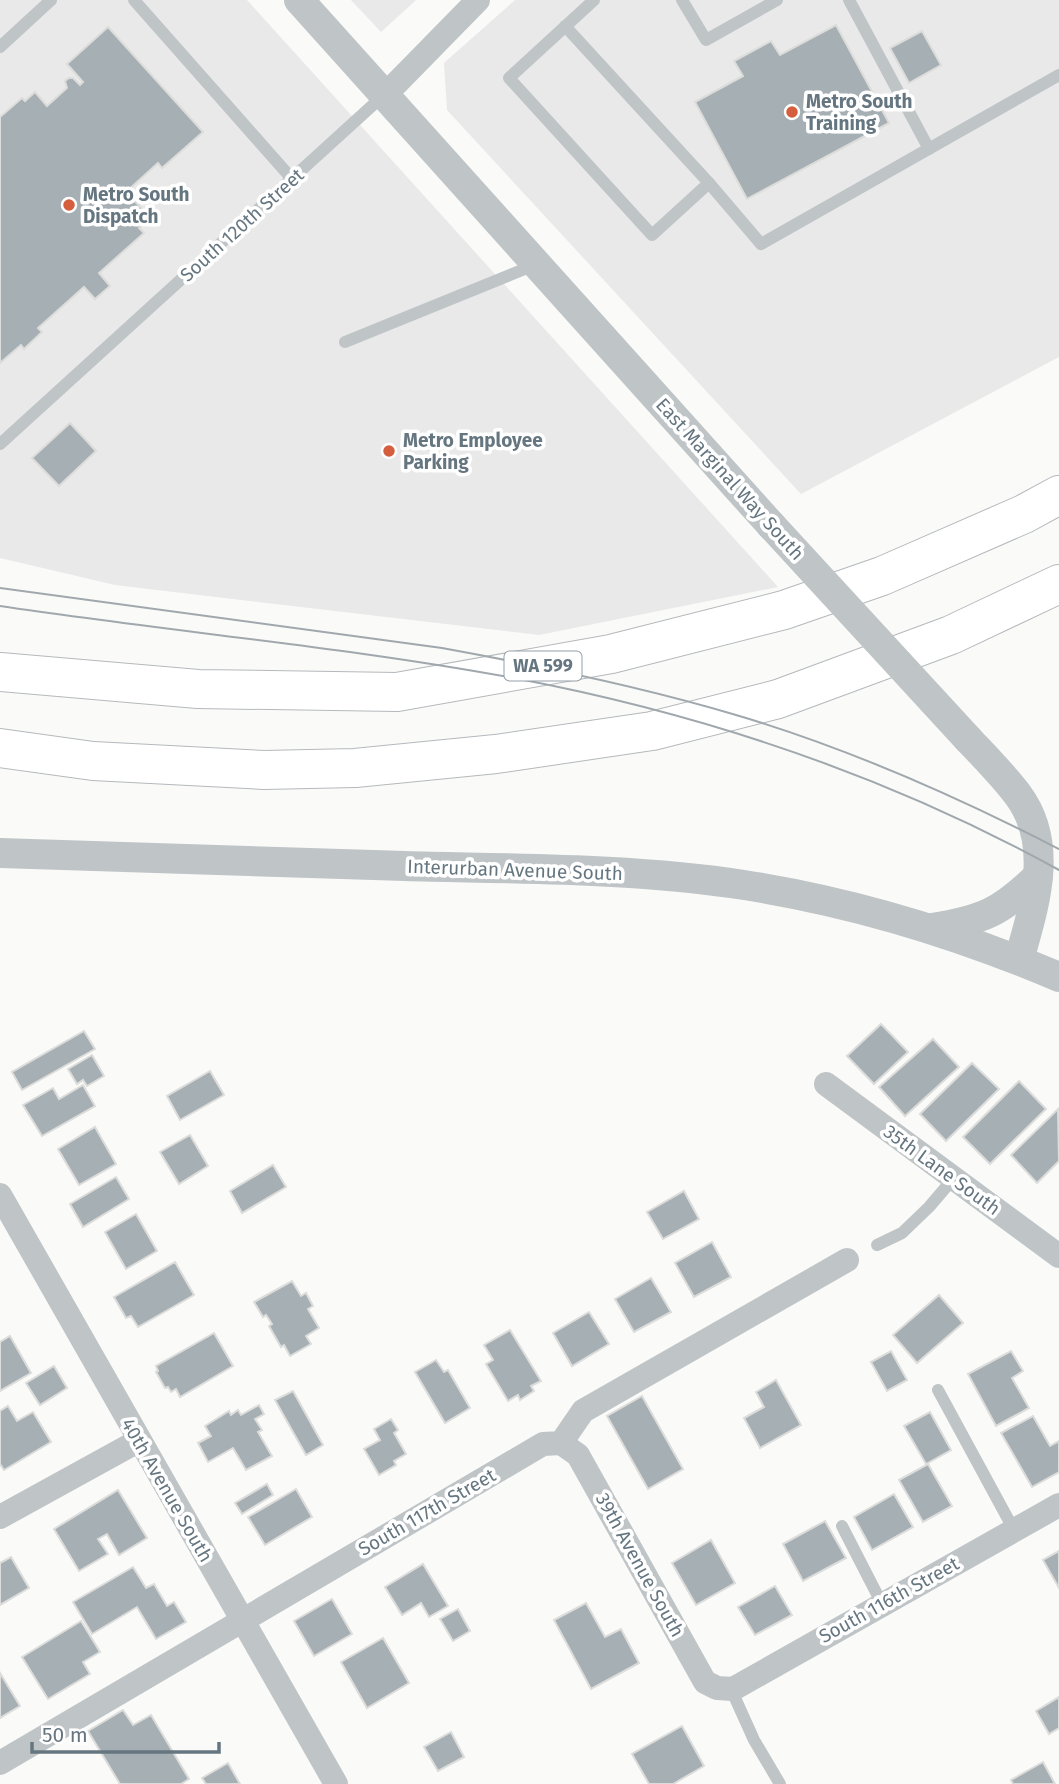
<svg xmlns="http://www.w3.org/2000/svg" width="1059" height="1784" font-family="'Fira Sans',sans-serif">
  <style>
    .built { fill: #e8e9e8 }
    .building { fill: #a6afb4; stroke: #dcdcda; stroke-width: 2 }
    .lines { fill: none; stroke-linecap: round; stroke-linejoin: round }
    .motorway-casing { stroke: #b5b9bc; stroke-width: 40 }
    .service { stroke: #bfc4c7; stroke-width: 12 }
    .minor { stroke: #bfc4c7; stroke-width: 24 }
    .tertiary { stroke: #bfc4c7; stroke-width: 30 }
    .motorway { stroke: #fff; stroke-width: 38 }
    .tram { stroke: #a1a8ad; stroke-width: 2 }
    .tertiary-bridge { stroke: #bfc4c7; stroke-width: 30 }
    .poi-dot { fill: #d45e3d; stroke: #fff; stroke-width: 2.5 }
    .labels { text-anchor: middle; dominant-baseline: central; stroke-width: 7; stroke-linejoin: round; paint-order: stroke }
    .shield { fill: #fff; stroke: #949fa6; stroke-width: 2 }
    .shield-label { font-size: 18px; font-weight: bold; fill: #667680 }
    .poi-label { font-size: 19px; font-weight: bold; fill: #667680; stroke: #fff; text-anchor: start }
    .street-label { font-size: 19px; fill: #667680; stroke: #fff }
  </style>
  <rect width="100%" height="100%" fill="#fafaf8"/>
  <g class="built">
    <path d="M0 0H247L778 587 539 635 115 585 0 558Z"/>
    <path d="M351 0H416L381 32Z"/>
    <path d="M515 0H1059V357L801 494 447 110 444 63Z"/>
  </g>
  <g class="building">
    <path d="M836 25 889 123 747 199 695 102 743 76 734 61 771 41 780 55Z"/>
    <path d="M108 27 203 132 162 168 158 163 126 192 150 217 139 228 144 233 99 273 110 286 95 299 84 287 38 328 42 332 24 349 21 345 0 363V117L22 98 25 101 35 92 47 106 67 88 65 81 69 78H73L80 85 83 82 67 64Z"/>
    <path d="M922 31 941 65 909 83 890 48Z"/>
    <path d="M70 423 96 451 59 486 32 458Z"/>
    <path d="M881 1024 908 1052 874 1084 847 1056Z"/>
    <path d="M84 1031 95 1049 22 1090 12 1072Z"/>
    <path d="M933 1039 959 1067 905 1116 879 1087Z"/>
    <path d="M92 1055 104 1076 87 1086 83 1080 77 1084 68 1069Z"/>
    <path d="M972 1063 999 1089 946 1141 920 1114Z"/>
    <path d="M210 1071 224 1095 180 1120 167 1096Z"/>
    <path d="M1019 1081 1046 1109 990 1164 963 1137Z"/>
    <path d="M83 1085 95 1106 42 1136 23 1105 53 1088 59 1099Z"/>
    <path d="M1058 1109 1059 1161 1037 1183 1011 1155Z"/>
    <path d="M95 1127 116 1164 79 1185 58 1149Z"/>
    <path d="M190 1135 208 1166 179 1184 160 1152Z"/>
    <path d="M273 1165 286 1187 242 1213 230 1191Z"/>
    <path d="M116 1177 129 1199 83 1227 70 1204Z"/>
    <path d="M684 1191 699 1219 663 1239 647 1212Z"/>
    <path d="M136 1214 157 1251 126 1269 105 1232Z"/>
    <path d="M712 1242 731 1277 694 1297 675 1263Z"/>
    <path d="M175 1262 194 1295 138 1327 131 1316 126 1318 114 1297Z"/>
    <path d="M651 1278 671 1312 634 1332 615 1299Z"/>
    <path d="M292 1281 301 1296 306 1293 313 1306 308 1309 319 1328 306 1336 311 1344 290 1356 284 1345 281 1347 269 1326 272 1324 266 1315 263 1317 254 1302Z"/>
    <path d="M939 1295 963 1323 917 1363 893 1335Z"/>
    <path d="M589 1312 609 1344 572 1366 553 1333Z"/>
    <path d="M510 1330 541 1381 531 1386 534 1391 520 1400 518 1395 508 1401 486 1364 493 1360 484 1345Z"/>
    <path d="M214 1333 233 1366 180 1397 176 1389 171 1392 168 1387 165 1388 156 1372 158 1371 156 1366Z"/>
    <path d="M10 1336 31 1373 0 1391V1342Z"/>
    <path d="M891 1351 907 1380 887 1391 871 1362Z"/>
    <path d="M1011 1351 1023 1371 1012 1378 1029 1408 996 1426 968 1374Z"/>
    <path d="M436 1360 444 1372 448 1370 470 1408 445 1423 415 1372Z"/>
    <path d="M54 1366 67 1388 40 1405 26 1383Z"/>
    <path d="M776 1380 801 1425 760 1448 744 1418 764 1407 756 1392Z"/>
    <path d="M293 1391 323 1445 306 1455 275 1400Z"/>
    <path d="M642 1396 683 1469 648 1489 607 1416Z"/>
    <path d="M259 1405 264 1414 255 1419 262 1430 258 1432 272 1456 246 1470 233 1448 208 1462 198 1443 211 1436 205 1426 229 1411 231 1415 238 1410 241 1415Z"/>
    <path d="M8 1406 17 1421 33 1412 51 1442 4 1470 0 1464V1411Z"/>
    <path d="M930 1412 951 1450 926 1464 904 1426Z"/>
    <path d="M1033 1416 1050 1446 1059 1441V1472L1032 1487 1001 1433Z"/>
    <path d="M391 1419 398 1430 394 1433 406 1454 394 1461 396 1465 379 1475 364 1449 380 1440 374 1429Z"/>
    <path d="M928 1464 952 1506 923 1522 899 1480Z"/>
    <path d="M267 1484 273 1495 242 1514 235 1503Z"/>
    <path d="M296 1489 312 1517 265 1545 248 1517Z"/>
    <path d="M118 1490 147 1538 119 1555 107 1534 98 1539 108 1554 79 1571 54 1529Z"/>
    <path d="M894 1494 913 1527 872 1550 854 1517Z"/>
    <path d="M825 1521 846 1558 803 1581 783 1544Z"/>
    <path d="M711 1540 735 1583 696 1605 672 1563Z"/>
    <path d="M1059 1551V1588L1043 1560Z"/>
    <path d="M11 1557 29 1588 0 1605V1563Z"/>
    <path d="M423 1564 448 1606 429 1617 421 1603 402 1615 385 1587Z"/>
    <path d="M133 1567 146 1588 154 1584 167 1606 174 1602 186 1622 156 1639 137 1607 92 1634 73 1602Z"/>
    <path d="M775 1586 792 1615 755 1635 738 1607Z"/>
    <path d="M332 1599 352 1634 314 1656 294 1621Z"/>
    <path d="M586 1603 605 1637 621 1629 639 1663 591 1689 554 1620Z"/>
    <path d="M458 1609 470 1631 453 1641 440 1619Z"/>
    <path d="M81 1621 100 1652 83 1662 90 1674 48 1699 22 1657Z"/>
    <path d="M383 1638 409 1683 367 1708 341 1662Z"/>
    <path d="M0 1673 20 1706 0 1718Z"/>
    <path d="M1059 1697V1728L1049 1734 1036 1711Z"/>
    <path d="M123 1710 133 1725 151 1715 189 1779 181 1784H120L88 1731Z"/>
    <path d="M682 1726 704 1766 673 1784H649L632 1754Z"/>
    <path d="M451 1732 464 1757 438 1771 424 1747Z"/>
    <path d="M1043 1762 1055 1784H1013L1011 1780Z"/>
    <path d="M228 1763 240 1784H206L202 1778Z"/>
  </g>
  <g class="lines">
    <defs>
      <g id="motorway">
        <path d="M0 672 198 689 397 692 611 654 784 610 882 576 1024 514 1059 495"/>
        <path d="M0 748 93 761 264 770 355 768 496 754 652 731 778 699 951 635 1059 584"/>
      </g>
    </defs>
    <use href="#motorway" class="motorway-casing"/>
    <g class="service">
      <path d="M134 0 293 180"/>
      <path d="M682 0 706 40 777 0"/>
      <path d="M849 0 929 149"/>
      <path d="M565 26 709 183 652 235 509 78 594 0"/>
      <path d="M0 47 51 0"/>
      <path d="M709 183 761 244 1059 75"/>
      <path d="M345 342 537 264"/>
      <path d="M0 444 385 94"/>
      <path d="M877 1245 902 1233 929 1207 953 1179"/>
      <path d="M938 1390 1014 1530"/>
      <path d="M842 1526 882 1604"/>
      <path d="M731 1689 754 1740 780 1784"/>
    </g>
    <g class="minor">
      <path d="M386 94 478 0"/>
      <path d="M826 1084 1059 1256"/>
      <path d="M0 1195 336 1784"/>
      <path d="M561 1443 578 1455 705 1682 717 1688 733 1689 1059 1505"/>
      <path d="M0 1517 138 1441"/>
      <path d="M0 1763 543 1444 561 1443 583 1411 847 1260"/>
    </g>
    <g class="tertiary">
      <path d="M299 0 771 525"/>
      <path d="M968 739C985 757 1003 775 1018 795 1055 845 1034 906 1019 960"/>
      <path d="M0 853C135 857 270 861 405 866 515 869 635 868 744 885 853 902 958 934 1059 977"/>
      <path d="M932 928C983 920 1001 912 1038 876"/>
    </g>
    <use href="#motorway" class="motorway"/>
    <g class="tram">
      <path d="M0 588 442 648C541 666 639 686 736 715 848 748 956 796 1059 849"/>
      <path d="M0 606C173 632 348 647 519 679 707 715 892 778 1059 870"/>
    </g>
    <path class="tertiary-bridge" d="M771 525 968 739"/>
  </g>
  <g class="poi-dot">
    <circle cx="792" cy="112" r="7"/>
    <circle cx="69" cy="205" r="7"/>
    <circle cx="389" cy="451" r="7"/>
  </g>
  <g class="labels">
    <rect class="shield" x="504.5" y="651.5" width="77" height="29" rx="5"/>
    <g class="shield-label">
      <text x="543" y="666">WA 599</text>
    </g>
    <g class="poi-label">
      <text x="806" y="101">Metro South<tspan x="806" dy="22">Training</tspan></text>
      <text x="83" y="194">Metro South<tspan x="83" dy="22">Dispatch</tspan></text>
      <text x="403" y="440">Metro Employee<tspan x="403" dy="22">Parking</tspan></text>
    </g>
    <g class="street-label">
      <text transform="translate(242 225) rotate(-42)">South 120th Street</text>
      <text transform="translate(730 479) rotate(48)">East Marginal Way South</text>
      <text transform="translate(515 870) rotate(2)">Interurban Avenue South</text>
      <text transform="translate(942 1170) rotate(36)">35th Lane South</text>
      <text transform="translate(167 1490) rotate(60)">40th Avenue South</text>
      <text transform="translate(427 1512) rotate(-30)">South 117th Street</text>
      <text transform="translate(640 1565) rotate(61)">39th Avenue South</text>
      <text transform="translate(889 1600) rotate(-29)">South 116th Street</text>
    </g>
  </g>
  <path d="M32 1742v10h187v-10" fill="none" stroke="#667680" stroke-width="3.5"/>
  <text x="42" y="1742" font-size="21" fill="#667680" stroke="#ffffff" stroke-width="5" paint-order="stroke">50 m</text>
</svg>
